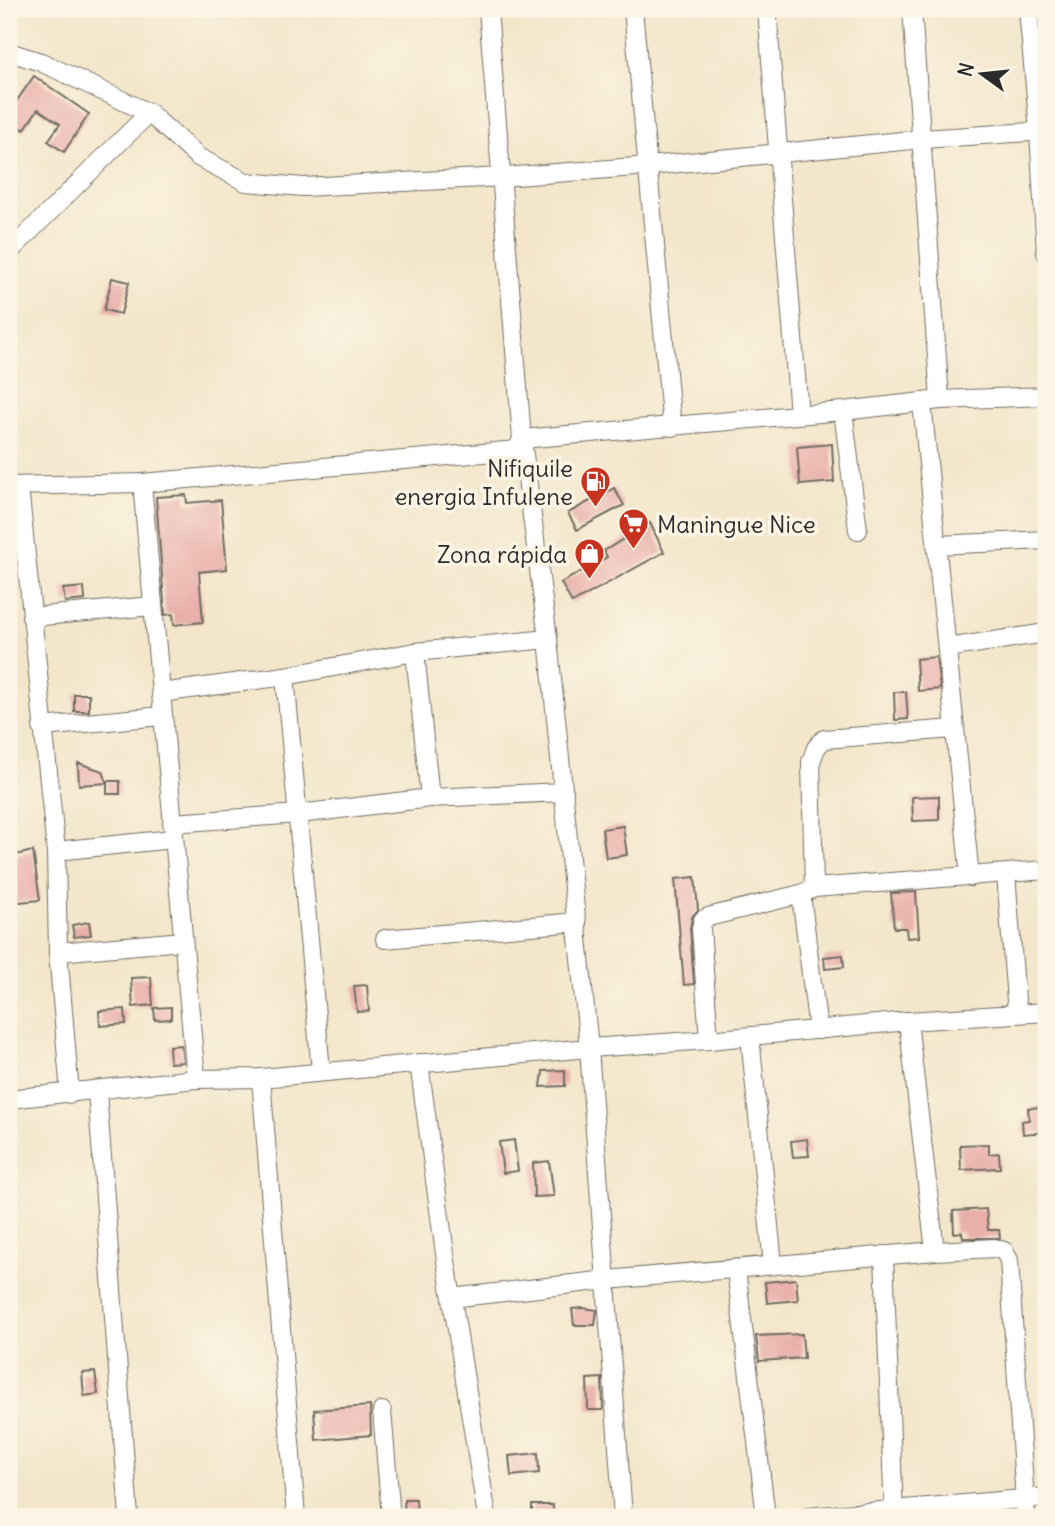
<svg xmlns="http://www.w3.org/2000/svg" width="1055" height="1526" font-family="Delius,sans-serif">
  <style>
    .building { fill: #e9b0aa }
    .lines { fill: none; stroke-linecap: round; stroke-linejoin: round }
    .minor-casing { stroke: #716c63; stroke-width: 20 }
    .minor { stroke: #fff; stroke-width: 18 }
    .labels { text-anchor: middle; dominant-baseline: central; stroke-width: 7; stroke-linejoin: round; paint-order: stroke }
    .poi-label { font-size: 24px; fill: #2b2b2b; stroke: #fcf5e5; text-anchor: end }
  </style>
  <rect width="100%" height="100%" fill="#fcf5e5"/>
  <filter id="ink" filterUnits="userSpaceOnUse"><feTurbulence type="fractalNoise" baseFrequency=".0143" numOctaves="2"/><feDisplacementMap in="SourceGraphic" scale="14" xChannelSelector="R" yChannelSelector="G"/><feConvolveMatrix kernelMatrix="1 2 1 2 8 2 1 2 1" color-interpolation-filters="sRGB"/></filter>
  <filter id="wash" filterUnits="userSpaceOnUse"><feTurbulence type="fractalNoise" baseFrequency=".00686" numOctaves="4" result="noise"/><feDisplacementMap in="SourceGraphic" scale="28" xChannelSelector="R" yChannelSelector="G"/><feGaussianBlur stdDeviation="1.57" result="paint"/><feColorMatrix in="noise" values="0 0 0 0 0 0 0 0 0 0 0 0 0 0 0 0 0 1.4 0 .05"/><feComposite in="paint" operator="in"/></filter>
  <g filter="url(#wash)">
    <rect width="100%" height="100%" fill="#f3e6ca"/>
    <g id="blocks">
      <g class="building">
        <path d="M34 76 89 114 64 152 48 141 60 124 38 109 24 130 9 120V112Z"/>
        <path d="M112 278 129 282 121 314 104 310Z"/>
        <path d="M832 444 834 482 800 485 797 447Z"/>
        <path d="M614 488 624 505 577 530 568 513Z"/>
        <path d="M186 495 187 503 221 500 227 569 199 572 203 622 174 625 173 614 165 615 156 497Z"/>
        <path d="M650 523 664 552 572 603 561 583 607 557 604 551Z"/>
        <path d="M84 587 85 600 65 602 63 589Z"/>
        <path d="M936 657 940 689 918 691 916 659Z"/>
        <path d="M894 692H906L908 719 895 720Z"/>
        <rect x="74" y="694" width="15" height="17"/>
        <path d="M78 763 103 771 107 783 79 785Z"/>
        <rect x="107" y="781" width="13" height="13"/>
        <path d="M939 796V820L913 821 912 797Z"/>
        <path d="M623 826 627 855 606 858 602 829Z"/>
        <path d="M33 851 40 900 9 903V881H14L11 856Z"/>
        <path d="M695 877 698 910 692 917 690 928 694 984 684 985 675 879Z"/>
        <path d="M916 892 919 937 907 938 906 928H894L891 893Z"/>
        <path d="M89 922 91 935 74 937 72 925Z"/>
        <path d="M843 955 844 967 825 969 824 957Z"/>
        <path d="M151 977 153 1005 133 1007 131 978Z"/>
        <path d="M367 985 369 1011 357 1012 354 986Z"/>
        <path d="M171 1007V1019L155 1020 154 1008Z"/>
        <path d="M125 1009 126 1024 100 1026 99 1011Z"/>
        <path d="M181 1045 183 1062 170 1063 169 1046Z"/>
        <path d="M565 1070V1086L541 1087 543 1071Z"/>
        <path d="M1046 1107V1132L1023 1134 1022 1121 1029 1120 1028 1108Z"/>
        <path d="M807 1139 809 1156 793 1157 791 1141Z"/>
        <path d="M514 1140 518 1171 503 1173 499 1142Z"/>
        <path d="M989 1144V1154L999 1153 1000 1168 961 1170 960 1145Z"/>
        <path d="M549 1161 554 1196 534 1197 533 1163Z"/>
        <path d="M986 1209 988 1230H999L1000 1238H963L962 1232 954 1233 953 1211Z"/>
        <path d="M796 1279 798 1300 767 1303 765 1282Z"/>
        <path d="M583 1308 597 1310 595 1325H574L572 1309Z"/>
        <path d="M802 1334 804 1358 759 1361 756 1336Z"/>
        <path d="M95 1372 98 1394 84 1396 82 1373Z"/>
        <path d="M602 1378 603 1410H588L587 1379Z"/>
        <path d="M370 1406 371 1435 316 1440 314 1410Z"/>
        <path d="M538 1453 539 1473 511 1476 509 1456Z"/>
        <path d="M404 1499H416L417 1517H405Z"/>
        <rect x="532" y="1505" width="21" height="12"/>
      </g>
    </g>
  </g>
  <g filter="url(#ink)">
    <use href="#blocks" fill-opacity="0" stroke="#716c63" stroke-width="2"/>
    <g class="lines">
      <defs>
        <g id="minor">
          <path d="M488 9 522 439 548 639 589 1048 623 1517"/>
          <path d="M633 9 672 427"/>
          <path d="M767 9 799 414"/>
          <path d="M912 9 940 400"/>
          <path d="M1028 9 1039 131 1046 253"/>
          <path d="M9 52 41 62 149 113 198 157 246 182 303 187 503 177 649 166 922 139 1046 131"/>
          <path d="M9 252 149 113"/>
          <path d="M922 403 970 877"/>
          <path d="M843 411 858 530"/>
          <path d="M522 439 843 411 940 400 1046 396"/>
          <path d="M142 483 196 1079"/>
          <path d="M9 486 142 483 517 450 522 439"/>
          <path d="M19 486 56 851 58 952 70 1094"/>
          <path d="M936 545 1046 540"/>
          <path d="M31 617 153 606"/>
          <path d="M947 648 1046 633"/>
          <path d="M415 652 430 798"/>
          <path d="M285 676 321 1071"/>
          <path d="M161 693 285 676 415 652 548 639"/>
          <path d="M42 727 162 716"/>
          <path d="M172 823 299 814 430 798 564 792"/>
          <path d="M56 851 173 839"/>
          <path d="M1006 874 1017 1013"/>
          <path d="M814 888 1046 870"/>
          <path d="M385 939 577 922"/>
          <path d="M58 952 183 941"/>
          <path d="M908 1021 935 1251"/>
          <path d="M818 1030 801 894 814 888 811 762 816 748 824 739 954 729"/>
          <path d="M750 1037 773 1265"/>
          <path d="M709 1040 701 928 703 920 708 917 801 894"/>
          <path d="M419 1063 446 1261 487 1517"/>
          <path d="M261 1078 296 1517"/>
          <path d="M97 1091 129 1517"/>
          <path d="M9 1099 196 1079 261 1078 589 1048 709 1040 908 1021 1046 1012"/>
          <path d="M884 1255 894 1517"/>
          <path d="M736 1269 766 1517"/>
          <path d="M452 1298 607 1280 935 1251 995 1248 1004 1251 1009 1260 1026 1517"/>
          <path d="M382 1411 391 1517"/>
          <path d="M808 1517 1046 1497"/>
        </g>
      </defs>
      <use href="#minor" class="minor-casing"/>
      <use href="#minor" class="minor"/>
    </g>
  </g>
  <defs>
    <symbol id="fuel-pin" viewBox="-11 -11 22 30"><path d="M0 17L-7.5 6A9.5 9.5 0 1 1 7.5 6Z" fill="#c8321e" stroke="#fcf5e5"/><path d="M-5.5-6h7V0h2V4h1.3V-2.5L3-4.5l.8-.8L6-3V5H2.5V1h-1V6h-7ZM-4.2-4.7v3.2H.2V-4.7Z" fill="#fff"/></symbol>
    <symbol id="supermarket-pin" viewBox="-11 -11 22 30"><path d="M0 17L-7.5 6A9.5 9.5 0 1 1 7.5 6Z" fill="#c8321e" stroke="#fcf5e5"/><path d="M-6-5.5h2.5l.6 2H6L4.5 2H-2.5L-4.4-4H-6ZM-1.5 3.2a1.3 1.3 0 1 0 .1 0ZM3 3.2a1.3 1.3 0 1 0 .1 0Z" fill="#fff"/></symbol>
    <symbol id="shop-pin" viewBox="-11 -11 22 30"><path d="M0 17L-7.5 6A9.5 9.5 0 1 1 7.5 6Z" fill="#c8321e" stroke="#fcf5e5"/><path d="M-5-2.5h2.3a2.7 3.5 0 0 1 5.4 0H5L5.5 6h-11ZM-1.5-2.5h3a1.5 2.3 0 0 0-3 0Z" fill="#fff"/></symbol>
  </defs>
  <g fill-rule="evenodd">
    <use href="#fuel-pin" x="578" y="464" width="35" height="47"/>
    <use href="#supermarket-pin" x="616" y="506" width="35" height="47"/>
    <use href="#shop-pin" x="572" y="536" width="35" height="47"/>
  </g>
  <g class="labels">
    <g class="poi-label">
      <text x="573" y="468">Nifiquile<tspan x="573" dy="28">energia Infulene</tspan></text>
      <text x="657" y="524" text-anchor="start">Maningue Nice</text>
      <text x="567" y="554">Zona rápida</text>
    </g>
  </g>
  <rect width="1055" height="1526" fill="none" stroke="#fcf5e5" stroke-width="35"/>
  <g transform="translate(982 74) rotate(285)" stroke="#fcf5e5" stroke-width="5" paint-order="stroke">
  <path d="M0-5L12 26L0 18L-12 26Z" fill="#2b2b2b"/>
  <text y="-10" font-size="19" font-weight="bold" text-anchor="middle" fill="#2b2b2b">N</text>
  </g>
</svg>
